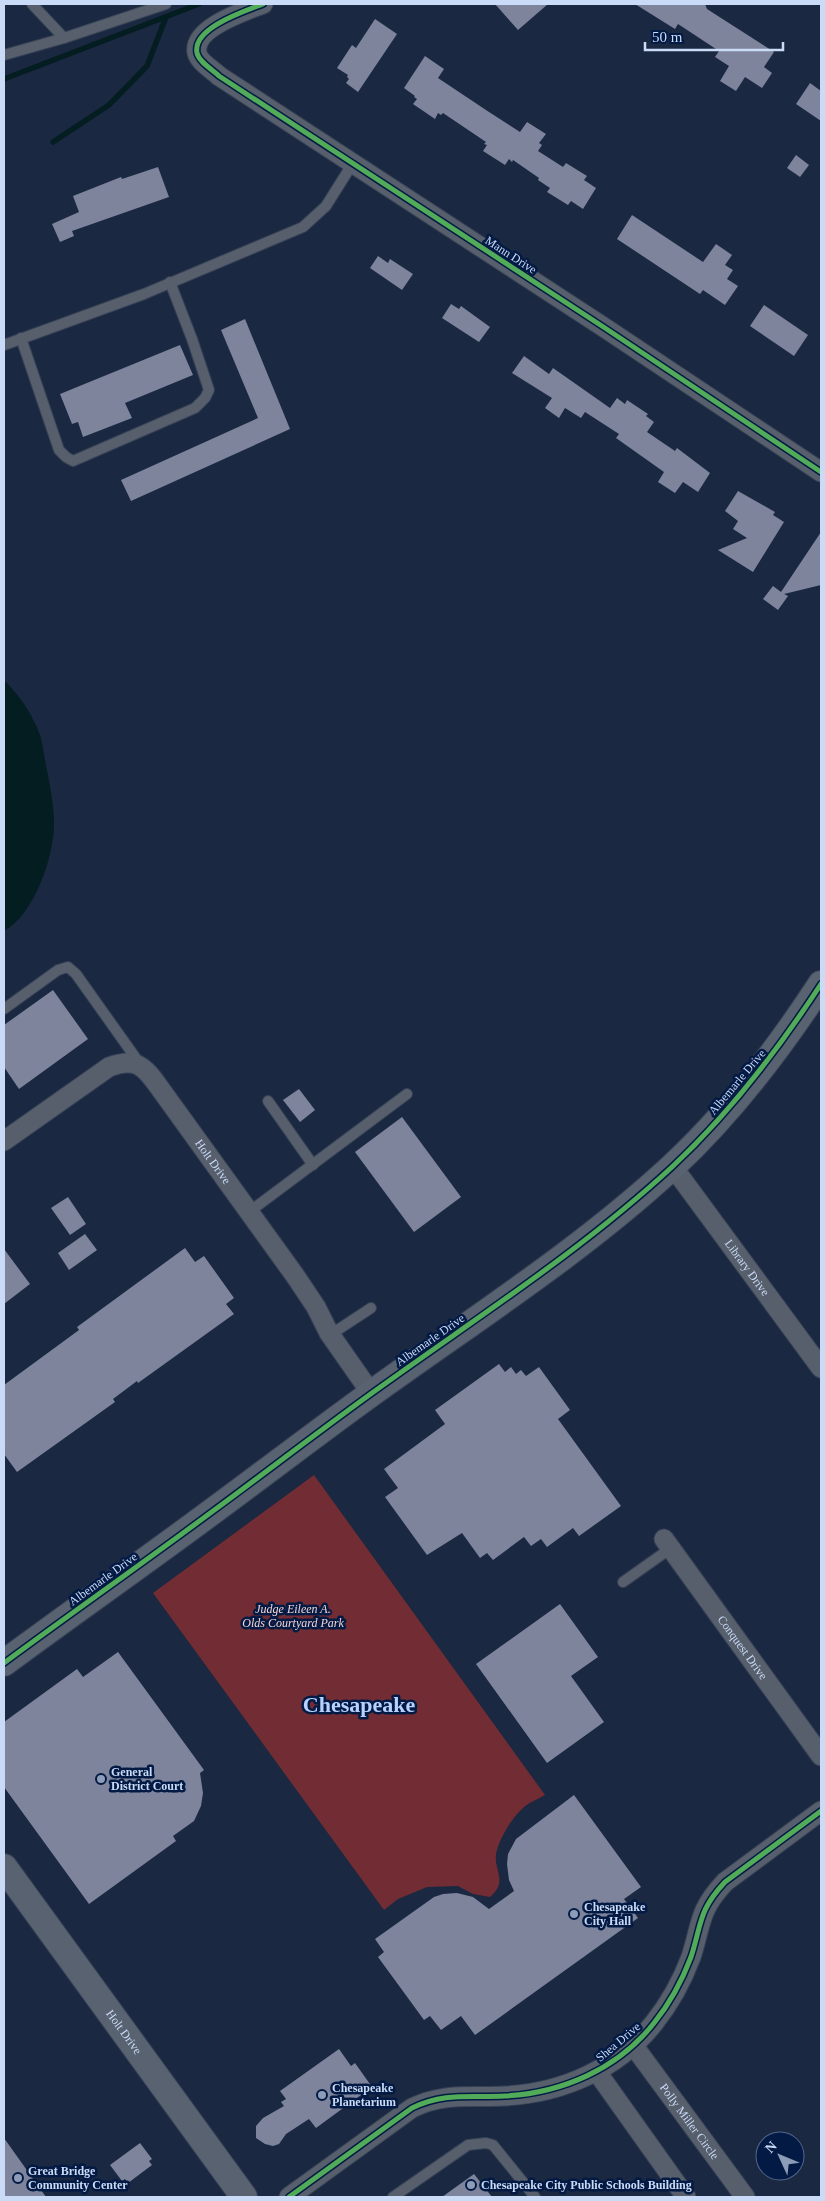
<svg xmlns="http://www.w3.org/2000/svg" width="825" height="2201" font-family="Georgia,serif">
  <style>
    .green { fill: #712d33 }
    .water { fill: #041d21 }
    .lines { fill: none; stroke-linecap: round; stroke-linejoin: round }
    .stream { stroke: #041d21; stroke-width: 5.5 }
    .building { fill: #7d849c }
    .lane-casing { stroke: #374257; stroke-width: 12 }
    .street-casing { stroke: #374257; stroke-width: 21 }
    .secondary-casing { stroke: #374257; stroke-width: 28 }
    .lane { stroke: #575f6c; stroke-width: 10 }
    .street { stroke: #575f6c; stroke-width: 19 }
    .secondary { stroke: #596271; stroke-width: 26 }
    .cycleway-casing { stroke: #031a44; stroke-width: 8 }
    .cycleway { stroke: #51ab58; stroke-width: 5 }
    .poi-dot { fill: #8d9cb7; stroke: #031a44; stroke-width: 2 }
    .labels { text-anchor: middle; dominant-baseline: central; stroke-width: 5; stroke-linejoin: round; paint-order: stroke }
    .street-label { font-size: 12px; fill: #cadbf7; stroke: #031a44 }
    .park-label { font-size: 12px; font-style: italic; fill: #f5d3d2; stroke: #031a44 }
    .poi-label { font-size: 12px; font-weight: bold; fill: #cadbf7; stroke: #031a44; text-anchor: start }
    .town-label { font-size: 22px; font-weight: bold; fill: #b7d2fe; stroke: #031a44 }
  </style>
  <rect width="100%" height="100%" fill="#1b2841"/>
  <path class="green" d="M314 1475 545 1795C540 1798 533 1801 528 1804 515 1813 501 1835 497 1850 491 1869 510 1880 490 1897L473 1894 458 1886 427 1887 398 1899 384 1910 153 1593Z"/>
  <path class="water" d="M4 680C18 694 30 710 38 730 42 738 43 750 45 760 49 781 54 802 54 824 54 857 34 915 4 931Z"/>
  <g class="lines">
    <g class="stream">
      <path d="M4 79 199 4"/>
      <path d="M53 142 109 105 147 66 166 17"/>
    </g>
  </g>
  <g class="building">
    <path d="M495 4H548L518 30Z"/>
    <path d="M635 4H705L707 9 774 52 764 67 772 73 762 88 745 77 736 91 720 81 729 66 715 57 719 51 678 24 675 29Z"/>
    <path d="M375 19 397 34 358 92 346 83 349 79 347 77 348 75 337 68 352 45 356 48Z"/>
    <path d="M425 56 444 69 438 78 489 112 520 132 527 122 546 134 539 143 542 145 538 151 563 167 566 163 587 176 584 180 596 188 583 209 571 201 568 205 547 192 550 188 538 180 539 178 513 160 512 162 509 159 505 165 483 151 487 145 484 144 486 142 443 113 441 115 438 113 435 119 413 104 417 99 414 97 415 96 404 88Z"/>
    <path d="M810 83 821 91V121L796 104Z"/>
    <path d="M796 155 809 165 800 177 787 168Z"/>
    <path d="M158 167 169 197 72 231 74 236 60 242 52 224 79 212 73 196 121 177 122 179Z"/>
    <path d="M632 215 703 262 716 244 732 255 725 265 733 270 727 279 738 286 725 305 703 290 700 294 617 239Z"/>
    <path d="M378 256 388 263 390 259 413 274 402 290 370 268Z"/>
    <path d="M451 304 459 309 461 306 490 327 479 342 442 318Z"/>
    <path d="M764 305 808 335 794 356 750 326Z"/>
    <path d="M245 319 290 429 131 501 121 480 258 418 221 330Z"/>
    <path d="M180 345 193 375 125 403 132 418 83 437 78 422 72 424 60 394Z"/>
    <path d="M524 356 549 374 553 368 610 408 617 398 625 404 627 400 648 414 646 416 654 422 647 432 675 451 677 448 710 473 698 492 683 482 675 493 658 482 664 472 616 438 619 434 585 412 581 418 565 408 559 418 545 408 552 398 512 373Z"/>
    <path d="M738 491 775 512 773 515 784 522 753 572 718 550 747 538 733 529 738 521 725 511Z"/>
    <path d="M821 532V585L784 594 788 596 778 610 763 599 773 586 781 592Z"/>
    <path d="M53 990 88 1039 19 1089 4 1067V1025Z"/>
    <path d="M299 1089 315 1110 300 1122 283 1100Z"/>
    <path d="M402 1117 461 1197 414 1232 355 1152Z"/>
    <path d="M68 1197 86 1224 70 1235 51 1208Z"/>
    <path d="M85 1234 97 1250 69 1270 58 1253Z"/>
    <path d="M185 1248 195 1262 204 1256 234 1298 226 1304 234 1314 138 1383 137 1381 113 1399 115 1402 17 1472 4 1454V1385L79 1330 77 1327Z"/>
    <path d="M4 1249 30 1284 4 1304Z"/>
    <path d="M499 1364 505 1372 511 1367 516 1374 521 1370 526 1376 539 1367 570 1410 558 1419 621 1506 579 1536 573 1528 547 1547 541 1539 531 1546 524 1537 493 1560 487 1553 480 1558 462 1533 427 1555 385 1497 398 1488 384 1469 445 1424 435 1410Z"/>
    <path d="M560 1604 598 1657 571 1676 604 1722 547 1763 476 1664Z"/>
    <path d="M118 1652 204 1770 200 1773 203 1793 201 1806 194 1821 173 1836 176 1841 89 1904 4 1787V1722L77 1669 83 1677Z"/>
    <path d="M574 1795 641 1887 624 1899 638 1918 475 2035 461 2016 441 2030 430 2016 424 2020 378 1957 384 1952 375 1939 434 1897 443 1894 457 1893 473 1897 489 1909 514 1891 509 1880 507 1864 508 1854 516 1839Z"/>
    <path d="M339 2049 351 2066 355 2063 372 2087 316 2128 309 2119 286 2134 279 2144 273 2146 265 2144 256 2138V2126L263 2118 284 2106 281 2102 286 2099 280 2091Z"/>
    <path d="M4 2138 46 2197H4Z"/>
    <path d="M140 2143 152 2159 149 2161 152 2165 128 2183 125 2179 122 2181 110 2165Z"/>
    <path d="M474 2174 492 2197H442Z"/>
  </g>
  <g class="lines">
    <defs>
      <g id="lane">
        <path d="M32 4 64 38"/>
        <path d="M4 55 64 38 166 4"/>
        <path d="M21 338 59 450 66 457 73 461 195 408 205 398 209 390 192 339 170 282"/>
        <path d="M4 345 144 294 303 227 326 206 353 163"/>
        <path d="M4 1009 58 970 68 967 76 974 140 1064"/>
        <path d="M268 1101 313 1165"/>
        <path d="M249 1212 407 1094"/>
        <path d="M330 1335 371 1308"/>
        <path d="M623 1582 671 1548"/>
        <path d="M393 2197 468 2145 486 2143 493 2145 535 2197"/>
      </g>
      <g id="street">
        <path d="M263 4C245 11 192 28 197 53 199 62 213 70 219 76L605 328 821 472"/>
        <path id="s1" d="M4 1141 109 1067C136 1057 144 1066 159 1087L296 1277 316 1307 329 1333 371 1393"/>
        <path id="s2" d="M673 1167 821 1368"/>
        <path id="s3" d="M664 1539 821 1756"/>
        <path id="s4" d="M633 2045 745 2197"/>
        <path d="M597 2072 686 2197"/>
        <path d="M289 2197 412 2108C445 2092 470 2098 505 2096 562 2093 618 2069 654 2023 670 2003 682 1981 691 1957 702 1923 698 1911 725 1882L821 1811"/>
      </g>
      <g id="secondary">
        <path d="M4 1663C73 1612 143 1563 213 1511 266 1472 318 1432 372 1393 473 1320 580 1252 672 1167 730 1113 778 1050 821 984"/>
        <path id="s5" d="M4 1867 244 2197"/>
      </g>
    </defs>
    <use href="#lane" class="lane-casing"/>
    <use href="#street" class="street-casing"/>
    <use href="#secondary" class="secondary-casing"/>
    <use href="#lane" class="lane"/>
    <use href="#street" class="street"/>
    <use href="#secondary" class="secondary"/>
    <defs>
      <g id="cycleway">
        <path d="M263 4C245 11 192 28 197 53 199 62 213 70 219 76L605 328 821 472"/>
        <path d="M4 1663C73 1612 143 1563 213 1511 266 1472 318 1432 372 1393 473 1320 580 1252 672 1167 730 1113 778 1050 821 984"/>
        <path d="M289 2197 412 2108C445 2092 470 2098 505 2096 562 2093 618 2069 654 2023 670 2003 682 1981 691 1957 702 1923 698 1911 725 1882L821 1811"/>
      </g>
    </defs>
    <use href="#cycleway" class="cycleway-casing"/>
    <use href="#cycleway" class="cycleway"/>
  </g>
  <g class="poi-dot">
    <circle cx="101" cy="1779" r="5"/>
    <circle cx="574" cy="1914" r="5"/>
    <circle cx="322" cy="2095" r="5"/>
    <circle cx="18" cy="2178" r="5"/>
    <circle cx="471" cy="2185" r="5"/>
  </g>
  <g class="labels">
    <g class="street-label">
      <text transform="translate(511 255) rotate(33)">Mann Drive</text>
      <text transform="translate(737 1082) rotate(-50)">Albemarle Drive</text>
      <text stroke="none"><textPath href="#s1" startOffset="281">Holt Drive</textPath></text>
      <text stroke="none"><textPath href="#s2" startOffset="125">Library Drive</textPath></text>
      <text transform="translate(430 1340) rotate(-35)">Albemarle Drive</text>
      <text transform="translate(103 1579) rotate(-36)">Albemarle Drive</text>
      <text stroke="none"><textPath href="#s3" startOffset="134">Conquest Drive</textPath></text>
      <text stroke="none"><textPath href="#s5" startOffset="204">Holt Drive</textPath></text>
      <text transform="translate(618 2042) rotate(-40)">Shea Drive</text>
      <text stroke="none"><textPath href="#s4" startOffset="95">Polly Miller Circle</textPath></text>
    </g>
    <g class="park-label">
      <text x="293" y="1609">Judge Eileen A.<tspan x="293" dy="14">Olds Courtyard Park</tspan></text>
    </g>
    <g class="poi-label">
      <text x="111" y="1772">General<tspan x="111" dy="14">District Court</tspan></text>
      <text x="584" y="1907">Chesapeake<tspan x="584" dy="14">City Hall</tspan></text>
      <text x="332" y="2088">Chesapeake<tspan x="332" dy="14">Planetarium</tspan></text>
      <text x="28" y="2171">Great Bridge<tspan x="28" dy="14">Community Center</tspan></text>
      <text x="481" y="2185">Chesapeake City Public Schools Building</text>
    </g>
    <g class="town-label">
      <text x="359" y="1704">Chesapeake</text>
    </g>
  </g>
  <rect width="825" height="2201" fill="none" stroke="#cadbf7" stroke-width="10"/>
  <g transform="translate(780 2156) rotate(314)"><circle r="24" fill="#031a44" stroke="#53678c"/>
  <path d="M0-4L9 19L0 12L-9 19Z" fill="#8d9cb7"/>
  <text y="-8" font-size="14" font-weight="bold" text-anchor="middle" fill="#cadbf7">N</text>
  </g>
  <path d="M645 42v8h138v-8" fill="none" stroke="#cadbf7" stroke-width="2.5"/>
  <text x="652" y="42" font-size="15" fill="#cadbf7" stroke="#031a44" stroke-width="4" paint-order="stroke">50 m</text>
</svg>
